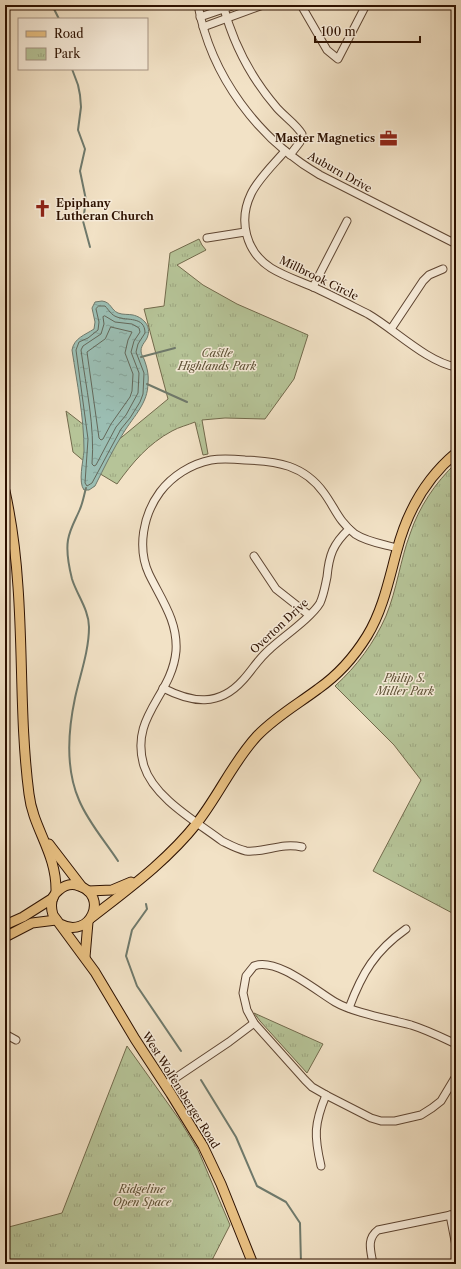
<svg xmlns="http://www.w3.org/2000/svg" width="461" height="1269" font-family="'Libre Caslon Text',serif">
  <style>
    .park { fill: url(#park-tufts); stroke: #726a4c }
    .water { fill: url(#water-ripples); stroke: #6f796b }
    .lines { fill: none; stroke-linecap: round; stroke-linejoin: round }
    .shore { stroke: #64685a; stroke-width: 1 }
    .stream { stroke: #6f796b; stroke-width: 2 }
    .minor-casing { stroke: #5e4532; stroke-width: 9 }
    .major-casing { stroke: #2d1100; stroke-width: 11 }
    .minor { stroke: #f7ecda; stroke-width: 7 }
    .major { stroke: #e9c183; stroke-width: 9 }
    .labels { text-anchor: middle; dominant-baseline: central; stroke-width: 3; stroke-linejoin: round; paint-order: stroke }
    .poi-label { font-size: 11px; font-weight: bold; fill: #2d1100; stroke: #f7ecda; text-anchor: end }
    .street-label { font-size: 11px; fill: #2d1100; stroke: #f7ecda }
    .park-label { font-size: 11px; font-style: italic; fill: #5d5035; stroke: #f7ecda }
  </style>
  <defs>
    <pattern id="park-tufts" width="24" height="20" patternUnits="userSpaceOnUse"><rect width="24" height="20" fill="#b6c498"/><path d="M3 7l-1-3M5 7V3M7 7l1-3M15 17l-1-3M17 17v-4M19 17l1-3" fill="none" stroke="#9da781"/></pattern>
    <pattern id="water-ripples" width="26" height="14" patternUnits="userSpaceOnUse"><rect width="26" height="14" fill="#9bbeb3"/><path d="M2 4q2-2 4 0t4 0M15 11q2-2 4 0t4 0" fill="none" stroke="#86a298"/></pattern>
  </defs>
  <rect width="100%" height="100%" fill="#f2e2c6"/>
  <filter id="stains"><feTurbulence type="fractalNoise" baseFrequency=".005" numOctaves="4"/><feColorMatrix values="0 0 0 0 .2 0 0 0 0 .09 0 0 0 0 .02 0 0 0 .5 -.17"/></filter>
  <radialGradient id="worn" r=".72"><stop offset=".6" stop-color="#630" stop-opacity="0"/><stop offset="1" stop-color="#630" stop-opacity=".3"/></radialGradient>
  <g class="park">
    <path d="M199 239 202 245 206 250 177 265 203 285 237 304 308 335 294 379 265 419 225 418 202 420 208 454 203 455 195 422C188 425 179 427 172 431 148 444 133 462 117 484L97 472 73 452 66 411 111 446 168 399 144 309 164 306 170 253Z"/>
    <path d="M456 463V915L373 871 421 780 394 745 335 686C357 666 374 643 386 616 397 589 400 561 410 534 419 507 435 483 456 463Z"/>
    <path d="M254 1013 323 1044 307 1073 260 1021Z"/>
    <path d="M127 1046 179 1119 198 1150 230 1225 210 1264H5V1228L62 1213Z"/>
  </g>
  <path class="water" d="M102 301C111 302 111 310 118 313 123 315 129 314 133 315 142 317 151 325 148 335 147 341 141 344 141 351 141 354 143 357 144 359 147 367 149 375 148 383 148 403 134 416 124 432 113 449 104 468 95 486L89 490H84C78 482 83 462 84 451 84 417 77 383 72 350 74 338 85 335 94 329L95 322 92 308 95 302Z"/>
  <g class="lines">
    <g class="shore">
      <path d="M99 306H105C109 310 111 315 117 317 127 321 145 316 145 333L138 344 136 352 144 373 143 394 140 402 130 418 121 429 92 483 87 486 85 483 88 439 76 350 79 342 88 338 98 330 99 322 96 309Z"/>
      <path d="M105 316 115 322 132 324 139 328 140 332 134 341 131 352 139 373 138 393 126 415 116 427 96 465 94 466 92 464C95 426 86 388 81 350L83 346 101 334 104 324 103 317Z"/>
      <path d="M111 327 132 332 128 340 125 353 133 374 132 391 130 397 111 424 103 439 101 440 99 438 87 352 105 339Z"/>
    </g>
    <g class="stream">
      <path d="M52 5 59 19"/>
      <path d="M72 69 78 85 80 95 81 107 78 130 85 149 80 171 86 200 83 221 90 247"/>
      <path d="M141 357 175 348"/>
      <path d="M147 384 187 402"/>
      <path d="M86 488C84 495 83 502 80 509 76 519 70 528 68 540 66 552 69 567 72 579 77 595 89 610 89 627 89 651 80 675 75 698 68 731 65 768 79 800 88 822 105 841 118 861"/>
      <path d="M146 904 147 909 132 930 126 956 137 986 181 1051"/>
      <path d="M201 1080 236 1137 257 1186 286 1202 300 1223 301 1264"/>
    </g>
    <defs>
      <g id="minor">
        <path d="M198 5C211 76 258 139 320 175L456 244"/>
        <path d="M223 5C233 43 251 78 277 108 285 117 296 124 302 134L300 142 290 155"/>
        <path d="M301 5 327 50 338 59 366 5"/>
        <path d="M200 17 235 5"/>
        <path d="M203 27 263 5"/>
        <path d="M285 151C274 164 258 179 251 194 238 221 246 252 271 268 284 276 299 281 313 287 331 295 350 305 368 314 394 329 427 362 456 367"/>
        <path d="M207 238 245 232"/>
        <path d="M313 287 347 221"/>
        <path d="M391 329 423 281 429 275 443 269"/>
        <path d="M254 556 276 589 309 615"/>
        <path d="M163 688C192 703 219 707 243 680 253 669 258 659 271 648 284 636 311 618 320 603 324 594 325 586 327 577 329 555 333 544 349 529"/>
        <path d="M302 847C281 842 265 853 246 851 237 849 230 845 222 841 197 822 154 798 144 766 129 716 172 696 176 651 178 621 161 599 149 574 137 548 143 515 160 492 172 476 191 464 211 460 222 458 234 459 245 460 277 461 304 465 324 493 335 508 339 522 355 534 367 542 383 544 397 548"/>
        <path d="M349 1008C362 973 375 951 406 929"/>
        <path d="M5 1034 16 1040"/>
        <path d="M456 1044C441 1037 427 1030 411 1025 389 1019 354 1013 335 1002 315 990 276 957 254 966L246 976 243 993 247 1010 254 1023 305 1080 312 1087 326 1095 371 1118 381 1121H395L421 1115 432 1108 441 1101 456 1076"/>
        <path d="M165 1085 229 1042 254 1023"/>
        <path d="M321 1166C314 1136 314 1124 326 1095"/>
        <path d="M450 1215 456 1246"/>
        <path d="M373 1264C371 1251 366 1239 378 1230L456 1214"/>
      </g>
      <g id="major">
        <path d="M5 491C12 523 16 555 18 587 23 656 20 725 29 794 33 829 57 853 56 892"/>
        <path d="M49 844 82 887"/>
        <path d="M88 891 112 890 131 882"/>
        <path d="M91 918C128 889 167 861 197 823 219 795 233 762 257 736 275 717 298 704 318 689 338 675 354 657 367 636 383 610 389 579 397 550 407 512 426 478 456 453"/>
        <path d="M60 924C91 940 109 895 79 886 72 883 65 885 59 890 51 896 50 905 53 915L95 972 135 1039 171 1094 203 1146 221 1184 253 1264"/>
        <path d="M5 925 23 917 53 898"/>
        <path d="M5 937 32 923 56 920"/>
        <path d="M85 957 88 922"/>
      </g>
    </defs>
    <use href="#minor" class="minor-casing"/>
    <use href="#major" class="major-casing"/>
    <use href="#minor" class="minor"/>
    <use href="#major" class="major"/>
  </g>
  <defs>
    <symbol id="office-bare" viewBox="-9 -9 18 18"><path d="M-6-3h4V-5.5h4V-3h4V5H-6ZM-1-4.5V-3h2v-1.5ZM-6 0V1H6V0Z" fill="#8f2418" stroke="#f7ecda" stroke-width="2.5" paint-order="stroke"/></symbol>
    <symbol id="church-bare" viewBox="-9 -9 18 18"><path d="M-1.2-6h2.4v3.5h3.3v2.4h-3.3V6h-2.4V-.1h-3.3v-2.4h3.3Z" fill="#8f2418" stroke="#f7ecda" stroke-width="2.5" paint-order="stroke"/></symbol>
  </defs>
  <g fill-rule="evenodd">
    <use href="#office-bare" x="376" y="126" width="25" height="25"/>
    <use href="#church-bare" x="30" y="196" width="25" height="25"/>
  </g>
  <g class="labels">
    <g class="poi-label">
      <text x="375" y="138">Master Magnetics</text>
      <text x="56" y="203" text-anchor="start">Epiphany<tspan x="56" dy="13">Lutheran Church</tspan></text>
    </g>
    <g class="street-label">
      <text transform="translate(340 172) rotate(29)">Auburn Drive</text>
      <text transform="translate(319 278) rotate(26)">Millbrook Circle</text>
      <text transform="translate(279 626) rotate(-43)">Overton Drive</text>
      <text transform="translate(181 1090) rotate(58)">West Wolfensberger Road</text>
    </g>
    <g class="park-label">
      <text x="217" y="353">Castle<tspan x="217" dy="13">Highlands Park</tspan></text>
      <text x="405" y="678">Philip S.<tspan x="405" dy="13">Miller Park</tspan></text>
      <text x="142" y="1189">Ridgeline<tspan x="142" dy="13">Open Space</tspan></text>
    </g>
  </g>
  <rect width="461" height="1269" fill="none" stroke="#f2e2c6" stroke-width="20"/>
  <rect x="6" y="6" width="449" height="1257" fill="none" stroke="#2d1100" stroke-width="2"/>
  <rect x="10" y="10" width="441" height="1249" fill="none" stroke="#2d1100"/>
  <rect x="18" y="18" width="130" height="52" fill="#f7ecda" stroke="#a69483"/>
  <rect x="26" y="31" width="20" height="6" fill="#e9c183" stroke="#a69483"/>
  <text x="54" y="38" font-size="12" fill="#2d1100">Road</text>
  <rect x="26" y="48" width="20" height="12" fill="url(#park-tufts)" stroke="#a69483"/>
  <text x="54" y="58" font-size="12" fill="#2d1100">Park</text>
  <path d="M315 36v6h105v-6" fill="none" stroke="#2d1100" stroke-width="2"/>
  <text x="321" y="36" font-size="12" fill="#2d1100" stroke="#f7ecda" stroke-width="3" paint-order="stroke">100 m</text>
  <rect width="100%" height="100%" filter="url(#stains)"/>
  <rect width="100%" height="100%" fill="url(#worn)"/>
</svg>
